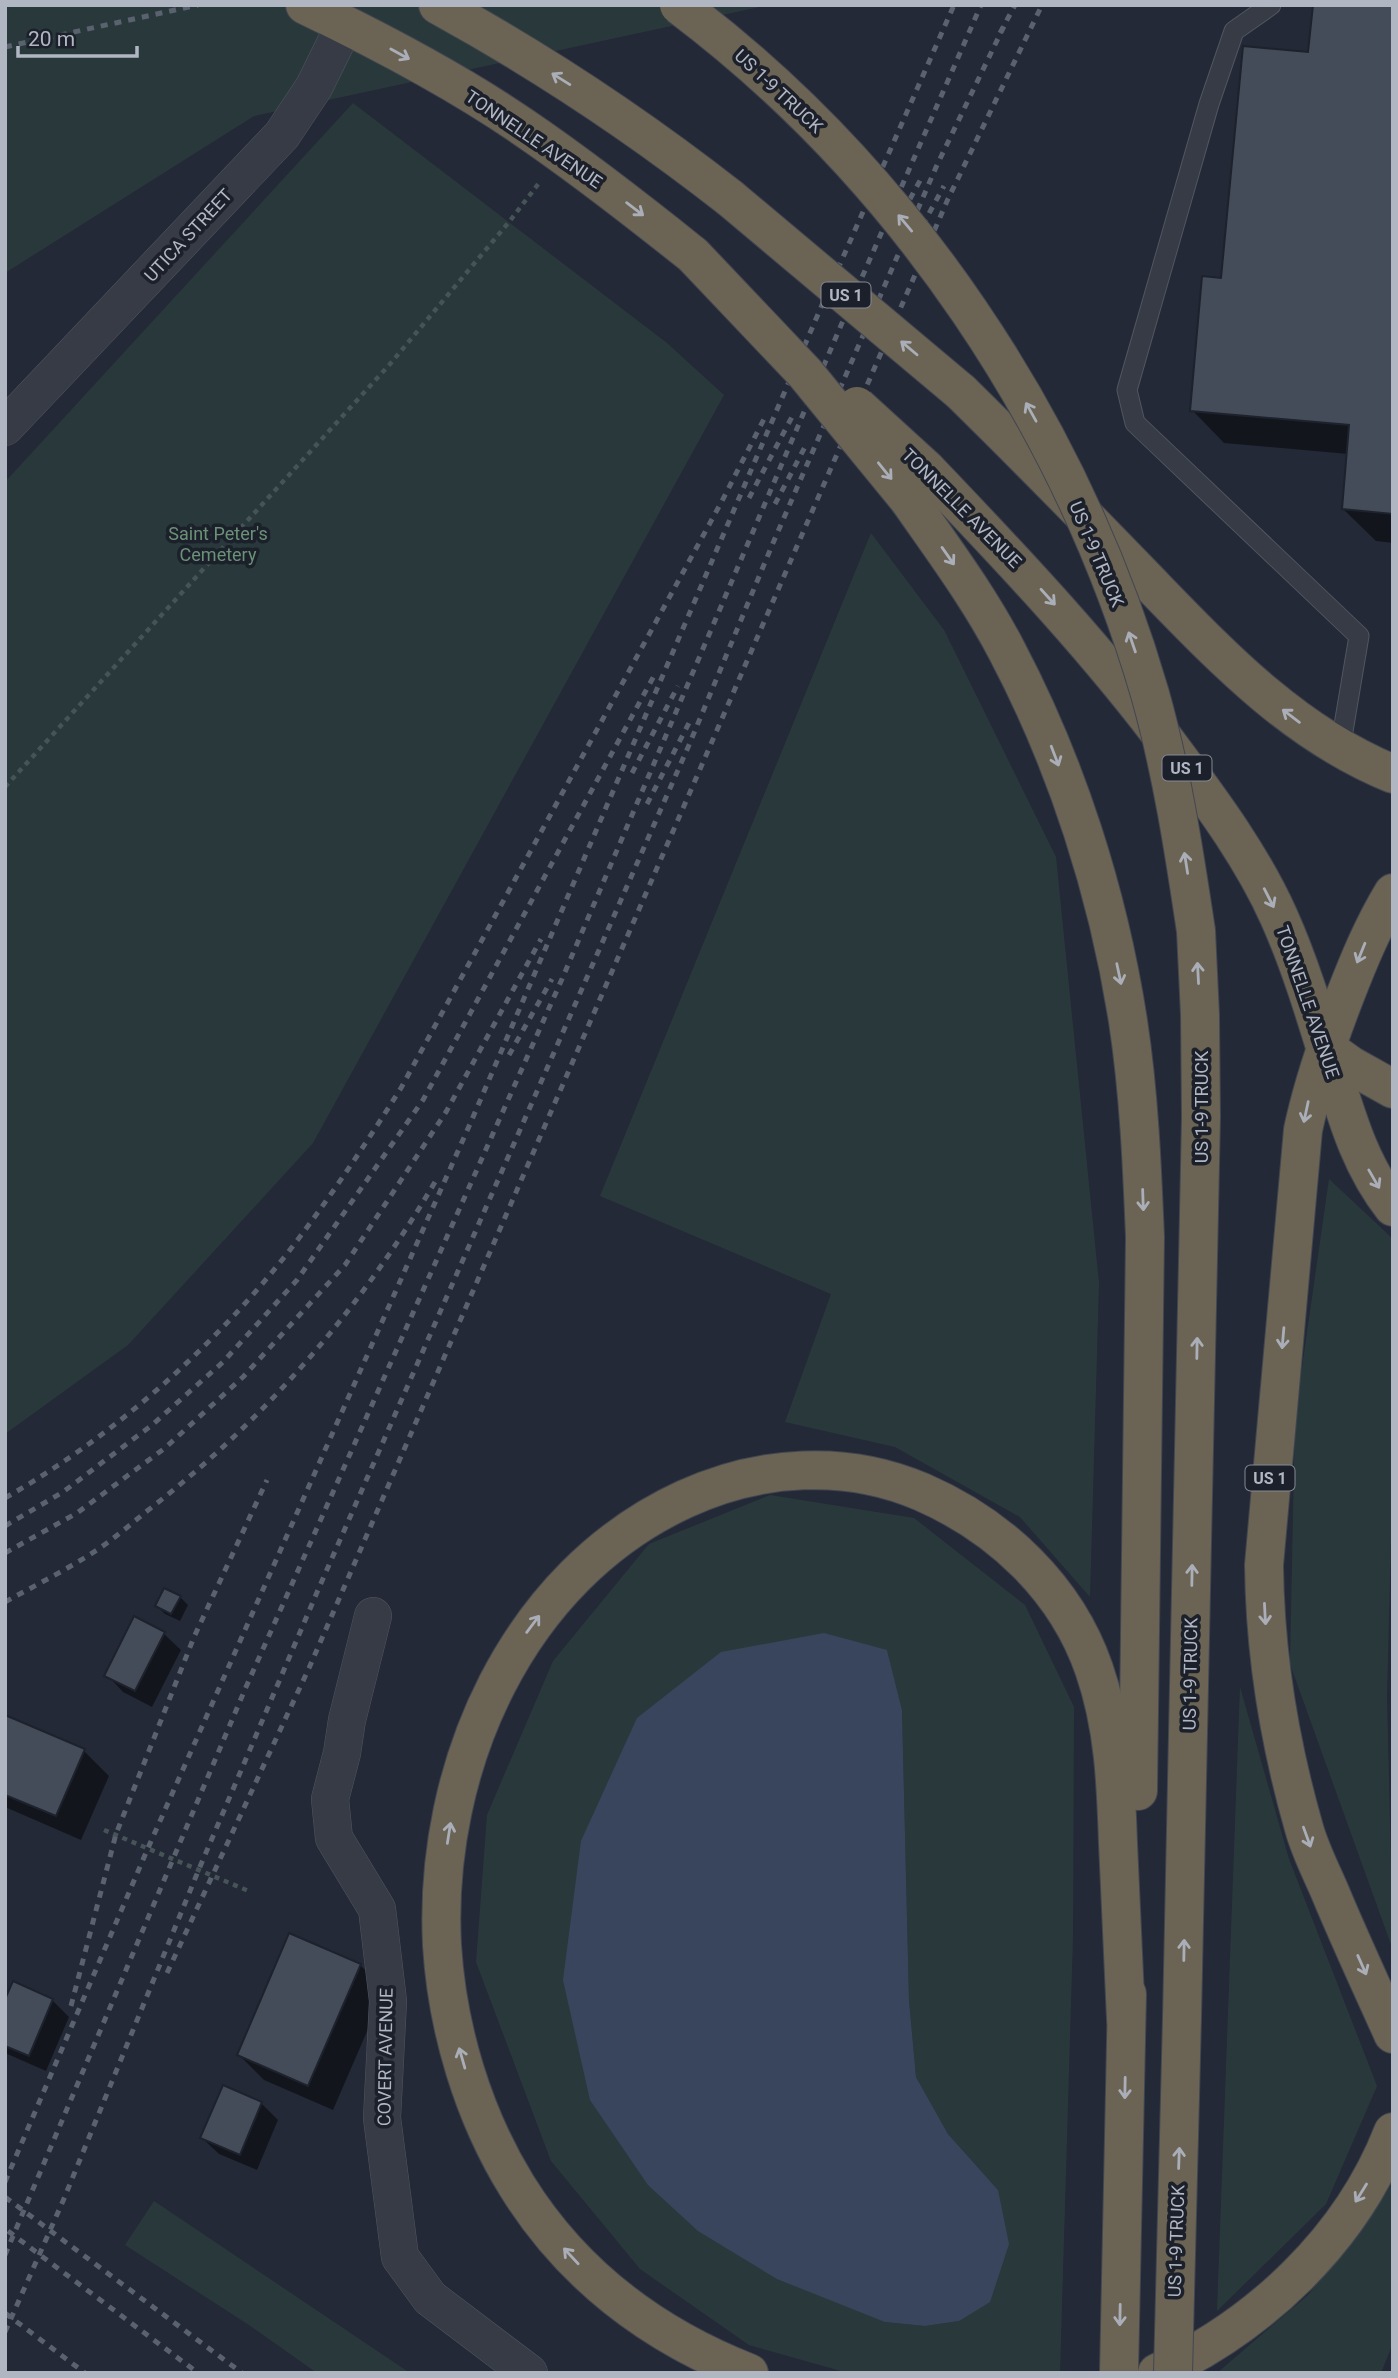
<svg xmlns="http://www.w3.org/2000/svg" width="1398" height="2378" font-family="Roboto,sans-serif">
  <rect width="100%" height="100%" fill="#232936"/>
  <!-- green -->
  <g fill="#29393b" fill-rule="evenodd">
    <polygon points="5,5 769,5 254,116 5,273"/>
    <polygon points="353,103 667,343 724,395 313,1143 128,1345 5,1434 5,482"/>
    <polygon points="871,533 944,630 1056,857 1099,1283 1090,1597 1020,1517 895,1447 785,1422 831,1294 600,1196"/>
    <polygon points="1329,1179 1393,1239 1393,1461 1387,1696 1393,1950 1290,1664 1295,1416"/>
    <path d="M770 1495 914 1518 1025 1605 1074 1707 1073 1936 1060 2373H848L749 2345 640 2269 551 2161 476 1962 487 1815 553 1661 649 1544ZM887 1650 902 1710 909 2000 916 2077 948 2134 998 2190 959 2321 925 2326 885 2322Z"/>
    <polygon points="1240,1687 1289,1859 1377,2086 1326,2204 1217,2311"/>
    <polygon points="1393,2183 1393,2343 1381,2373 1217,2373 1308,2295"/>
    <polygon points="154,2201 410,2373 317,2373 249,2325 125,2245"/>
  </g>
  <!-- water -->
  <polygon fill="#39455d" points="824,1633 887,1650 902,1710 909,2000 916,2077 948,2134 998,2190 1009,2244 990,2302 959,2321 925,2326 885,2322 777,2279 698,2231 648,2185 590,2100 563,1980 581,1841 637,1718 721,1652"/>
  <!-- shadow -->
  <g fill="#0007">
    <polygon points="1393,5 1393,543 1376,541 1343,509 1348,454 1224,443 1192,410 1223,280 1310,54"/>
    <polygon points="180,1597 188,1605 180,1621 165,1614 157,1606"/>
    <polygon points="164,1634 181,1650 152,1707 123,1692 107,1675"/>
    <polygon points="5,1717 84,1751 109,1776 81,1840 5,1807"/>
    <polygon points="360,1965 385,1990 333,2110 264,2080 239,2055"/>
    <polygon points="52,2000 69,2017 46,2071 5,2053 5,2003"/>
    <polygon points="261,2103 278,2120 257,2170 219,2154 202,2138"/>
  </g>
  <!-- building -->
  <g fill="#444c5a" stroke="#1d222d" stroke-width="2">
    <polygon points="1313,5 1393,5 1393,514 1342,509 1349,425 1190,411 1202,276 1221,278 1243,46 1308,52"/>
    <polygon points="164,1588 181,1596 171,1614 155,1606"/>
    <polygon points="134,1616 165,1632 135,1691 104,1676"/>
    <polygon points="5,1715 85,1749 56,1816 5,1795"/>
    <polygon points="289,1933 361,1964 308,2086 237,2055"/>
    <polygon points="13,1981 53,1999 29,2056 5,2046 5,1999"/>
    <polygon points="223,2085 262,2102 240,2155 200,2138"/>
  </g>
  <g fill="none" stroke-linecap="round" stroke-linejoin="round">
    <defs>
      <polyline id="lane" points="1271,5 1234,31 1209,104 1127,390 1135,423 1359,636 1340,749"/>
      <g id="street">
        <polyline points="5,427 282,135 314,87 345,24"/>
        <polyline points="373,1616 347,1720 342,1753 330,1799 334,1838 377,1909 388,2001 382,2118 400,2257 430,2298 529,2373"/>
      </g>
      <g id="highway">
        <path d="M305 5C380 41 455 80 523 127 582 167 638 211 693 255"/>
        <path d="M438 5C540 61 638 126 730 198"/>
        <path d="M961 392C1022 452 1082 513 1141 574 1217 652 1290 732 1393 774"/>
        <path d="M926 469C1014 561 1101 653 1177 756 1215 807 1253 859 1279 917 1300 964 1315 1014 1330 1063 1346 1114 1359 1164 1393 1207"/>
        <path d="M909 500C943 549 979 597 1007 651 1067 765 1108 893 1128 1021 1139 1093 1142 1165 1145 1237L1138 1791"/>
        <path d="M1393 893C1373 926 1359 960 1345 996 1328 1040 1313 1083 1303 1130L1264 1565C1265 1655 1279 1741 1304 1828 1310 1850 1321 1871 1330 1892 1350 1940 1372 1987 1393 2034"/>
        <polyline points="1325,1047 1350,1065 1393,1089"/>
        <polyline points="1182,2018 1201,1117 1200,1015 1196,931"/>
        <path d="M749 2373C652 2335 573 2276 517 2186 473 2115 447 2028 442 1945 433 1767 517 1576 685 1499 759 1465 846 1459 922 1492 1000 1526 1066 1588 1094 1669 1114 1726 1116 1784 1118 1843 1121 1902 1123 1961 1126 2019"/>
        <polyline points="1119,2373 1127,1994"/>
        <path d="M1157 2373C1260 2325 1351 2240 1393 2132"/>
      </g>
    </defs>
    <!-- lane casing -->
    <use href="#lane" stroke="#515661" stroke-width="21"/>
    <!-- street casing -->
    <use href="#street" stroke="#515661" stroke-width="38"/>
    <!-- highway casing -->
    <use href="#highway" stroke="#414651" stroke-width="40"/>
    <!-- path -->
    <g stroke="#465458" stroke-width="4.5" stroke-dasharray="5 5" stroke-linecap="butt">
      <polyline points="5,787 390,364 509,222 539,183"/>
      <polyline points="104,1830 251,1892"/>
    </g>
    <!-- lane -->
    <use href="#lane" stroke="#363b46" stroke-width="19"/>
    <!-- street -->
    <use href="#street" stroke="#363b46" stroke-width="37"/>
    <!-- highway -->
    <use href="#highway" stroke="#6b6454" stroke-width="38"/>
    <!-- rail -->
    <g stroke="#5a616f" stroke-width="5" stroke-dasharray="7 7" stroke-linecap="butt">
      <polyline points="1000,33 1015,5"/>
      <polyline points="5,47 198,5"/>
      <polyline points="890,236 923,175"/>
      <polyline points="909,250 944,186"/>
      <polyline points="749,498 793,415"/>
      <polyline points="775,504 806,445"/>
      <polyline points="632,773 678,686"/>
      <polyline points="647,804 689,723"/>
      <polyline points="509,1055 552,979"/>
      <path d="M5 1498C112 1437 209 1352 286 1255 328 1201 365 1145 401 1088L722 501 764 419"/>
      <polyline points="5,1526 63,1492 152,1425 223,1362 297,1280 423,1100 655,674"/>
      <polyline points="5,1553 77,1513 165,1448 243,1377 345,1265 446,1112 541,939"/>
      <path d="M5 1602C36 1585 68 1569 97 1550 115 1538 131 1524 147 1511 266 1419 359 1311 435 1182"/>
      <polyline points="167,1973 309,1668 948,199 1042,5"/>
      <polyline points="71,2006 116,1834 194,1637 267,1480"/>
      <polyline points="5,2182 148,1848 470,1124 822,305 954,5"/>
      <polyline points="5,2197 242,2373"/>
      <polyline points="8,2231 198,2373"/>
      <polyline points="5,2255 246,1687 562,979 842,323 981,5"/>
      <polyline points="5,2313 85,2373"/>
      <polyline points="5,2332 63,2201 199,1869 318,1590 689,745 773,543 937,165 1004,26"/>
    </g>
    <defs>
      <g id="highway-bridge">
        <path d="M679 5C905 175 1071 423 1150 694 1172 772 1184 851 1196 931"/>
        <polyline points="730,198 961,392"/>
        <polyline points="693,255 805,373 909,500"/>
        <polyline points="857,406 926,469"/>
        <polyline points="1173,2373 1182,2018"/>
      </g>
    </defs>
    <!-- highway-bridge casing -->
    <use href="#highway-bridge" stroke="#414651" stroke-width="40" stroke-linecap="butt"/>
    <!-- highway-bridge -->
    <use href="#highway-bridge" stroke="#6b6454" stroke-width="38"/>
  </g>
  <!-- one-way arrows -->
  <defs><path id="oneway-shaft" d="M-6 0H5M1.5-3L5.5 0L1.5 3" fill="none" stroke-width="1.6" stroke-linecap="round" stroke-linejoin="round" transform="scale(1.75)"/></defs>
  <g stroke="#aaaeb8">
    <use href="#oneway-shaft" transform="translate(400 54) rotate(29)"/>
    <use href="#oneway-shaft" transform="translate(561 79) rotate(-148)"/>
    <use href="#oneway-shaft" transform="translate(635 209) rotate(37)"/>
    <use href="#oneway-shaft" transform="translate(905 223) rotate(-130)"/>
    <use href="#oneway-shaft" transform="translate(909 348) rotate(-140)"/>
    <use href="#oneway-shaft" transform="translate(1031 412) rotate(-119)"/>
    <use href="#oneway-shaft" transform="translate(885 471) rotate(51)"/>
    <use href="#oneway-shaft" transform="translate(948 556) rotate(55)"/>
    <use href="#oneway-shaft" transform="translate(1048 597) rotate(48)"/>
    <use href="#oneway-shaft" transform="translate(1132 642) rotate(-109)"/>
    <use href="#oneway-shaft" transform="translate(1291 716) rotate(-143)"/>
    <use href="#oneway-shaft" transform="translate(1055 756) rotate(69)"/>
    <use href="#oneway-shaft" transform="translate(1186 863) rotate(-99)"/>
    <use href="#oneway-shaft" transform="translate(1269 898) rotate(63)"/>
    <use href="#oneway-shaft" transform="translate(1361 953) rotate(112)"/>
    <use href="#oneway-shaft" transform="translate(1198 973) rotate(-93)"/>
    <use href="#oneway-shaft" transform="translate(1119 974) rotate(78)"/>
    <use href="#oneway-shaft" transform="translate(1306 1112) rotate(102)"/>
    <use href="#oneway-shaft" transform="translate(1374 1179) rotate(60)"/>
    <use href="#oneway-shaft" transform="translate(1143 1200) rotate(88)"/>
    <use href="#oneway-shaft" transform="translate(1283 1338) rotate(95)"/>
    <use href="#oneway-shaft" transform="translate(1197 1348) rotate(-89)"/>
    <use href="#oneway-shaft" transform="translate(1192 1575) rotate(-89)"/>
    <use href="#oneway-shaft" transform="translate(1265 1614) rotate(87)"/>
    <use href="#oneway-shaft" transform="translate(533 1624) rotate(-53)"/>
    <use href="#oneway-shaft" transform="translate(449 1833) rotate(-81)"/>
    <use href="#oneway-shaft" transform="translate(1307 1837) rotate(70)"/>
    <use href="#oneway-shaft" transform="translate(1184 1950) rotate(-89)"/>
    <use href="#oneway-shaft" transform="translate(1362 1965) rotate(66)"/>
    <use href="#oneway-shaft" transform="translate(462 2058) rotate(-106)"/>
    <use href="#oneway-shaft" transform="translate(1125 2088) rotate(91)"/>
    <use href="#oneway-shaft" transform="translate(1179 2158) rotate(-88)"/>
    <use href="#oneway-shaft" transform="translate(1361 2193) rotate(122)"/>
    <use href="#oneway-shaft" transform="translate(571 2256) rotate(-133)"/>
    <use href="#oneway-shaft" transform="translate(1120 2315) rotate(91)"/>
  </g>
  <g text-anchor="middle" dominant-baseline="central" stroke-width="7" stroke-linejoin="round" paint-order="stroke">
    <!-- shield labels -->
    <g fill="#1b202b" stroke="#848995" stroke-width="2">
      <rect x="821.5" y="282.5" width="49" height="25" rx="5"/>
      <rect x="1162.5" y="755.5" width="49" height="25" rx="5"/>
      <rect x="1245.5" y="1465.5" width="49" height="25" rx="5"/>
    </g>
    <g font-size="16" font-weight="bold" fill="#b1b6c3">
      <text x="846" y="295">US 1</text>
      <text x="1187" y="768">US 1</text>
      <text x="1270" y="1478">US 1</text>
    </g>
    <!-- street labels -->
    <g font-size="18" fill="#b1b6c3" stroke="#1b202b">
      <text transform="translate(779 91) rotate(43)">US 1-9 TRUCK</text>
      <text transform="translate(534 139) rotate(34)">TONNELLE AVENUE</text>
      <text transform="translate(188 235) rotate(-47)">UTICA STREET</text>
      <text transform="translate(962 508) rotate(45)">TONNELLE AVENUE</text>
      <text transform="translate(1097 554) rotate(67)">US 1-9 TRUCK</text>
      <text transform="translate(1308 1002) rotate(71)">TONNELLE AVENUE</text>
      <text transform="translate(1201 1107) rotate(-90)">US 1-9 TRUCK</text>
      <text transform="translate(1190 1674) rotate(-89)">US 1-9 TRUCK</text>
      <text transform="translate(385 2057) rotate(-89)">COVERT AVENUE</text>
      <text transform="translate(1176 2241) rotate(-88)">US 1-9 TRUCK</text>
    </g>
    <!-- park labels -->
    <g font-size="18" fill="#6b9177" stroke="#1b202b">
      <text x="218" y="533">Saint Peter's<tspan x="218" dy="21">Cemetery</tspan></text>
    </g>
  </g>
  <!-- border -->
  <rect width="1398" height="2378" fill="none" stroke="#b1b6c3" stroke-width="14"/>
  <!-- scale -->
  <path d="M18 46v10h119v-10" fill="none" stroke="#b1b6c3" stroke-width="3.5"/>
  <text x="28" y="46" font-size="21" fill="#b1b6c3" stroke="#1b202b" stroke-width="5" paint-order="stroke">20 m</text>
</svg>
